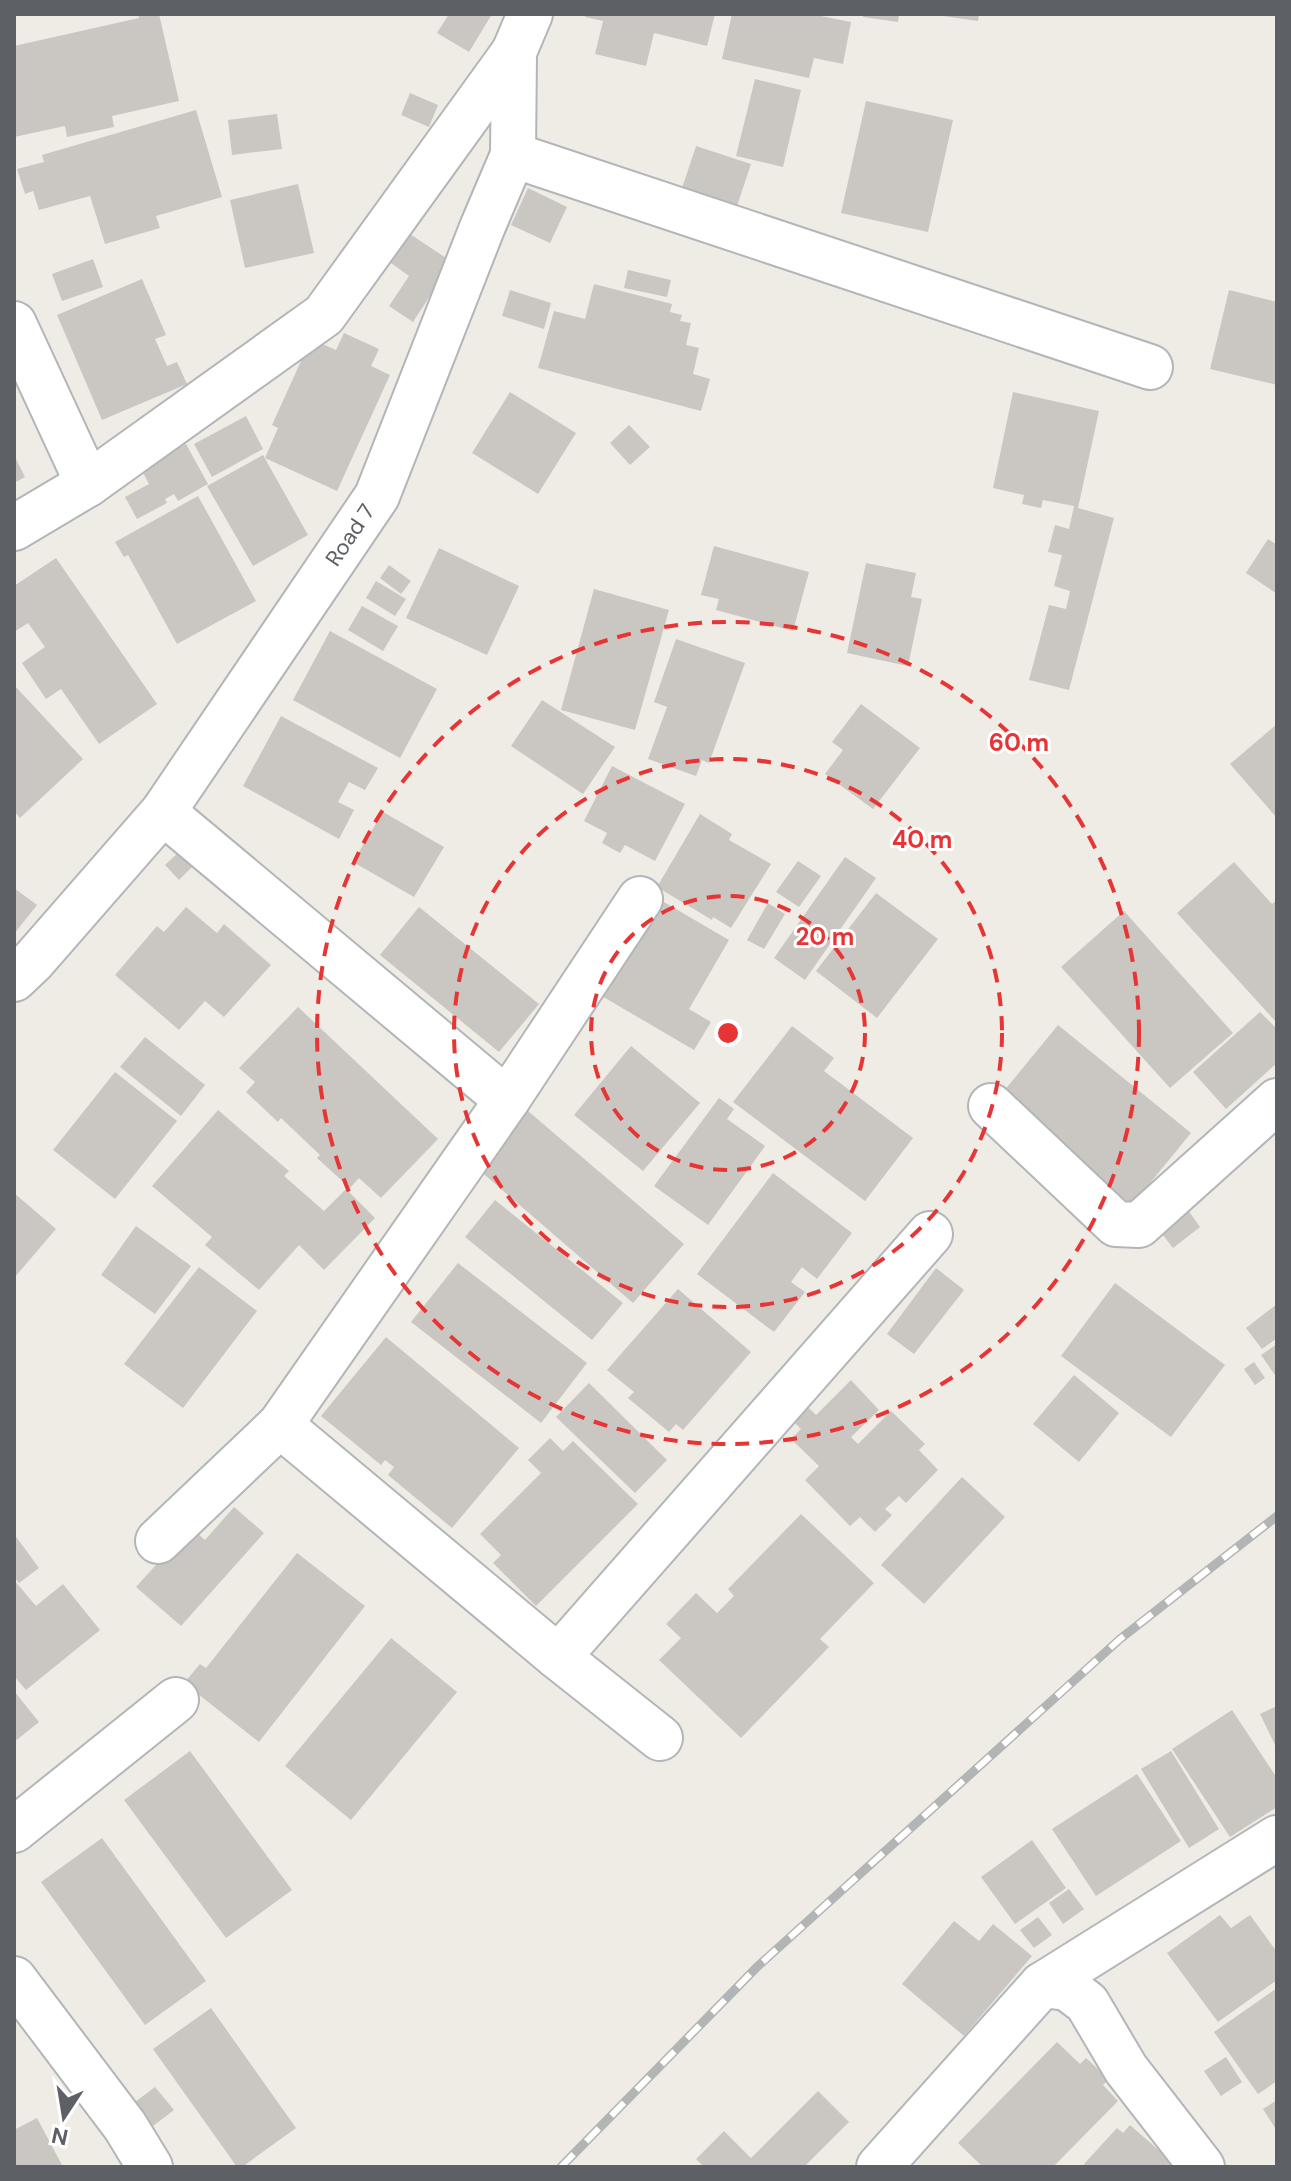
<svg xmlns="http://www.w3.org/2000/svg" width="1291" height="2181" font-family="'DM Sans',sans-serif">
  <rect width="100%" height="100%" fill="#efece5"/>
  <!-- building -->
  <g fill="#cac7c2">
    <polygon points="138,14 159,14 179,101 112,116 114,127 67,137 65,126 14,137 14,46 139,18"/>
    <polygon points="449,14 492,14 469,52 437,33"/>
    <polygon points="585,14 715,14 707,46 654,33 646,66 595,54 603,21 585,17"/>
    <polygon points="732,14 811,14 851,22 843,64 814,58 809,78 722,59"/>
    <polygon points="864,14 899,14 898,22 863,17"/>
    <polygon points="943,14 979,14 978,21 943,16"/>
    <polygon points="755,79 801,90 783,167 736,156"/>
    <polygon points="410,93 438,105 429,127 401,115"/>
    <polygon points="866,101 953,120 928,232 841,213"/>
    <polygon points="196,110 222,197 156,216 160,228 105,244 90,196 39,210 33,191 25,194 17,169 44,162 42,155"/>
    <polygon points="277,114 282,149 232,155 228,120"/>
    <polygon points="696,146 751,164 737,206 682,188"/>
    <polygon points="298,184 314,253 245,268 230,200"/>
    <polygon points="528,188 567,207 550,243 511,225"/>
    <polygon points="410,234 452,262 413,322 389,306 409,276 391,263"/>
    <polygon points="93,259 103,287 62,301 52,274"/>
    <polygon points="628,270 671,280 667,297 624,288"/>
    <polygon points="142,279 166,335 155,339 167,366 177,362 187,384 102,420 57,315"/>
    <polygon points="594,284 672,304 670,312 682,315 680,321 691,323 686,345 699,348 693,374 710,379 701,411 538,368 554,311 585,319"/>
    <polygon points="510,290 551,303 544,329 502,316"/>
    <polygon points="1229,290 1277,302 1277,385 1210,369"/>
    <polygon points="344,333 379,349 371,366 390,375 337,491 265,458 278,428 272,425 311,339 336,350"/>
    <polygon points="510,392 576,433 538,494 472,453"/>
    <polygon points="1013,392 1099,411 1078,508 1114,518 1069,690 1029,680 1049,605 1066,609 1070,591 1054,586 1062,555 1048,552 1055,525 1069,529 1074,506 1043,500 1041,508 1022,504 1024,495 993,488"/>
    <polygon points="246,416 263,449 212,477 194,444"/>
    <polygon points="629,425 650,447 630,465 610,443"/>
    <polygon points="186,444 208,484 178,501 174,494 165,499 167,503 137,519 125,497 149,484 141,469"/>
    <polygon points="14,455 25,477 14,483"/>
    <polygon points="263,455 308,535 253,566 207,486"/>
    <polygon points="198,496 256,601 177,644 128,555 124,557 115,542"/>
    <polygon points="1268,539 1277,545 1277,594 1246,573"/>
    <polygon points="714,546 809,572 793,631 716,610 719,599 701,595"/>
    <polygon points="439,548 519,586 487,655 406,618"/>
    <polygon points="56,558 157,704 99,744 61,689 46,699 22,663 45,647 28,623 14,632 14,586"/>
    <polygon points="866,563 916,573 911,597 922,599 908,666 847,653"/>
    <polygon points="389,565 411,581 401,594 380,578"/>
    <polygon points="376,581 406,599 395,616 366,598"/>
    <polygon points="594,589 669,610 635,730 561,710"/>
    <polygon points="362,606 398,626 383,651 348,630"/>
    <polygon points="330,631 437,689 400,758 293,700"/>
    <polygon points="676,639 745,663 709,763 702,760 696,776 648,759 667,707 654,702"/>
    <polygon points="14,685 83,759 20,818 14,811"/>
    <polygon points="542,700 615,747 583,794 511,746"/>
    <polygon points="861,704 920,748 873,809 825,774 843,750 832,742"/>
    <polygon points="281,716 378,768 365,790 349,782 338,802 354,810 339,839 243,786"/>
    <polygon points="1277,724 1277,818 1230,764"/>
    <polygon points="612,766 685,804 655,861 625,845 620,853 602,843 607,833 584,821"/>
    <polygon points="383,812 444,847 414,897 353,862"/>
    <polygon points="700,814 732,834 729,840 771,864 731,928 713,917 712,920 657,887"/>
    <polygon points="180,851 194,865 179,880 165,865"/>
    <polygon points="845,857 876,878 805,980 774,958"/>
    <polygon points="798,861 821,876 799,907 776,892"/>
    <polygon points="1234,862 1272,904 1277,900 1277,1023 1177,913"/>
    <polygon points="14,888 37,905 14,934"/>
    <polygon points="876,893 938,939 877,1018 816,971"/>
    <polygon points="657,898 729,940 689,1009 711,1022 694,1050 600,995"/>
    <polygon points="768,903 785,914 764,949 747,940"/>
    <polygon points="186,907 217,933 224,924 271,965 224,1017 205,1001 179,1030 115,975 157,926 164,932"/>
    <polygon points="419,907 539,1004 499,1052 380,955"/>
    <polygon points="1124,911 1233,1033 1170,1088 1061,967"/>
    <polygon points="298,1007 438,1139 381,1198 359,1178 350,1188 317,1158 320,1155 281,1118 278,1122 246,1092 255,1082 239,1068"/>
    <polygon points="1260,1012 1277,1029 1277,1063 1226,1109 1193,1072"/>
    <polygon points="1058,1025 1191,1133 1132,1205 999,1097"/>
    <polygon points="792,1026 834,1058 824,1071 913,1138 865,1201 733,1102"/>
    <polygon points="145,1037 205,1085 181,1116 120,1067"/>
    <polygon points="631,1046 700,1103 643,1171 574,1115"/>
    <polygon points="115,1072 177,1121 115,1199 53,1150"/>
    <polygon points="719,1098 734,1109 727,1119 765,1146 708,1225 654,1186"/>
    <polygon points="218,1110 289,1171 284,1176 324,1211 346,1189 375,1218 324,1270 299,1245 259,1290 205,1245 212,1237 152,1186"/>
    <polygon points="528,1111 684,1244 633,1303 478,1169"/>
    <polygon points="773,1173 852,1233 817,1279 802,1267 791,1282 805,1292 774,1332 697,1274"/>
    <polygon points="14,1193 56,1229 14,1278"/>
    <polygon points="495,1200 623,1303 592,1340 465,1237"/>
    <polygon points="1188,1210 1200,1227 1173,1248 1159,1230"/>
    <polygon points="136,1226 191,1266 155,1314 101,1275"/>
    <polygon points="458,1263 587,1363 541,1423 411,1322"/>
    <polygon points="199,1267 257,1311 183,1408 124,1364"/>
    <polygon points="936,1268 964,1290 914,1354 887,1334"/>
    <polygon points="1115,1283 1225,1365 1171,1437 1061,1356"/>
    <polygon points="678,1289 751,1352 683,1430 676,1424 669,1432 628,1398 634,1392 607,1370"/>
    <polygon points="1277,1304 1277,1338 1262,1349 1246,1328"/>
    <polygon points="386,1337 519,1448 452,1528 388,1475 394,1467 385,1460 381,1465 321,1416"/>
    <polygon points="1277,1344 1277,1378 1261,1355"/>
    <polygon points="1254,1362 1265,1378 1255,1385 1244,1369"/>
    <polygon points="1074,1375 1119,1413 1079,1462 1033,1424"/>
    <polygon points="851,1380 879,1410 851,1437 858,1444 891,1411 925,1444 919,1450 938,1470 906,1503 899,1496 885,1509 892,1515 875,1532 860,1517 850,1526 805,1480 819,1466 791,1439 801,1429 794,1422 809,1408 816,1415"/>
    <polygon points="589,1383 667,1460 635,1493 556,1417"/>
    <polygon points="550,1438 563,1451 573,1441 638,1504 536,1606 493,1563 501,1555 480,1534 541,1473 528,1460"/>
    <polygon points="962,1477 1005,1517 924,1604 881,1565"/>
    <polygon points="234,1507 264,1533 181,1626 136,1587 190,1527 205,1540"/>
    <polygon points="801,1514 874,1583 820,1639 829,1647 741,1738 659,1660 681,1638 666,1624 696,1593 717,1613 734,1596 728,1589"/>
    <polygon points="14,1534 39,1568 19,1583 14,1577"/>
    <polygon points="297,1553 365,1606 259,1742 184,1683 200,1664 206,1668"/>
    <polygon points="14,1580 36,1606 63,1584 100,1630 26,1690 14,1676"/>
    <polygon points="391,1638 457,1692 351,1820 285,1766"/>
    <polygon points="14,1691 39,1722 14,1742"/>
    <polygon points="1277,1706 1277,1749 1260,1714"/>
    <polygon points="1232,1710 1277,1778 1277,1807 1230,1837 1172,1749"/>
    <polygon points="190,1751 292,1890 226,1938 124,1800"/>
    <polygon points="1171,1751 1219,1829 1189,1848 1141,1769"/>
    <polygon points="1137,1774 1181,1841 1096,1896 1052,1829"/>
    <polygon points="102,1838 206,1981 145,2025 41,1882"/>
    <polygon points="1032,1840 1066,1888 1015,1924 981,1877"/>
    <polygon points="1069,1889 1084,1909 1063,1924 1049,1903"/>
    <polygon points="1220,1915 1231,1928 1250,1915 1277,1952 1277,1980 1218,2022 1167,1953"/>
    <polygon points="1038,1917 1052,1935 1034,1948 1020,1930"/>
    <polygon points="954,1921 979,1941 993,1924 1032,1956 964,2036 902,1984"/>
    <polygon points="1277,1988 1277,2081 1258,2094 1214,2032"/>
    <polygon points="211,2008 296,2128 242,2167 237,2167 153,2049"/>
    <polygon points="1057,2042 1080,2064 1086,2058 1109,2079 1103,2085 1118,2101 1053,2167 983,2167 958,2143"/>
    <polygon points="1226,2057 1242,2082 1221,2096 1204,2071"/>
    <polygon points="155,2087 174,2110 153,2126 135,2102"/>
    <polygon points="818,2091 849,2122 804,2167 704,2167 696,2159 724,2131 751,2158"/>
    <polygon points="1277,2100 1277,2131 1263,2109"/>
    <polygon points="37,2118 63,2167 14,2167 14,2130"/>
    <polygon points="1130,2125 1178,2167 1087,2167 1084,2164 1117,2128 1123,2133"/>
  </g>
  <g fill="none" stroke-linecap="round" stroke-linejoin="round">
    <defs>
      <g id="minor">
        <polyline points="513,155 1150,367"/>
        <polyline points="14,324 88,484"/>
        <polyline points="14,528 88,484 324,315 514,52"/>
        <polyline points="163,812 507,1100"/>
        <polyline points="14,979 33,961 163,812 377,496 482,228 513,155 514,52 530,14"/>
        <polyline points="991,1106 1116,1224 1139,1225 1277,1101"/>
        <polyline points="280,1425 558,1657 660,1738"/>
        <polyline points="158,1541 280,1425 507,1100 640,899"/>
        <polyline points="558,1657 930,1234"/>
        <polyline points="14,1830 176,1700"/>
        <polyline points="14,1979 125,2126 150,2167"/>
        <polyline points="1042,1985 1277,1838"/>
        <polyline points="879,2167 1042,1985 1067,1988 1087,2003 1126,2069 1202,2167"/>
      </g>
    </defs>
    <!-- minor casing -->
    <use href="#minor" stroke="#b2b6b9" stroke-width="48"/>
    <!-- minor -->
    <use href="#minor" stroke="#fff" stroke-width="44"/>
    <defs>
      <polyline id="rail" points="561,2167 757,1967 1120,1639 1277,1516"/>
    </defs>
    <!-- rail casing -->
    <use href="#rail" stroke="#b3b4b5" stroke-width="9"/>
    <!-- rail -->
    <use href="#rail" stroke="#fff" stroke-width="6" stroke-dasharray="18" stroke-linecap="butt"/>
  </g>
  <!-- distance rings -->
  <g fill="none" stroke="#e63534" stroke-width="4" stroke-dasharray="14 10">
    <circle cx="728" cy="1033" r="137"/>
    <circle cx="728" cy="1033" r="274"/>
    <circle cx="728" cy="1033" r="411"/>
  </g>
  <g text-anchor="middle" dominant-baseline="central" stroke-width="6" stroke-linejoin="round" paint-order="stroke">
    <!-- street labels -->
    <g font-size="22" fill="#5d6165" stroke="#fff">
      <text transform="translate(350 535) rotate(-56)">Road 7</text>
    </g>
  </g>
  <circle cx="728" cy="1033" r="12" fill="#e63534" stroke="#fff" stroke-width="4"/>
  <g font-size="24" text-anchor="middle" font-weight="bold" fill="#e63534" stroke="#fff" stroke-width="6" stroke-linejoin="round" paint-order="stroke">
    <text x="1019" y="751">60 m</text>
    <text x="922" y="848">40 m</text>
    <text x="825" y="945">20 m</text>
  </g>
  <!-- border -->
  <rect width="1291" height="2181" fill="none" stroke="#5d6165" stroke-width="32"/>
  <!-- north arrow -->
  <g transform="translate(64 2117) rotate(192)" stroke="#ffffff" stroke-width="6" paint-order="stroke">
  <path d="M0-6L14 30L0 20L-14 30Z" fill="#5d6165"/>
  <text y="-12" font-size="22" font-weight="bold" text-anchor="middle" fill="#5d6165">N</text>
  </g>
</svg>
